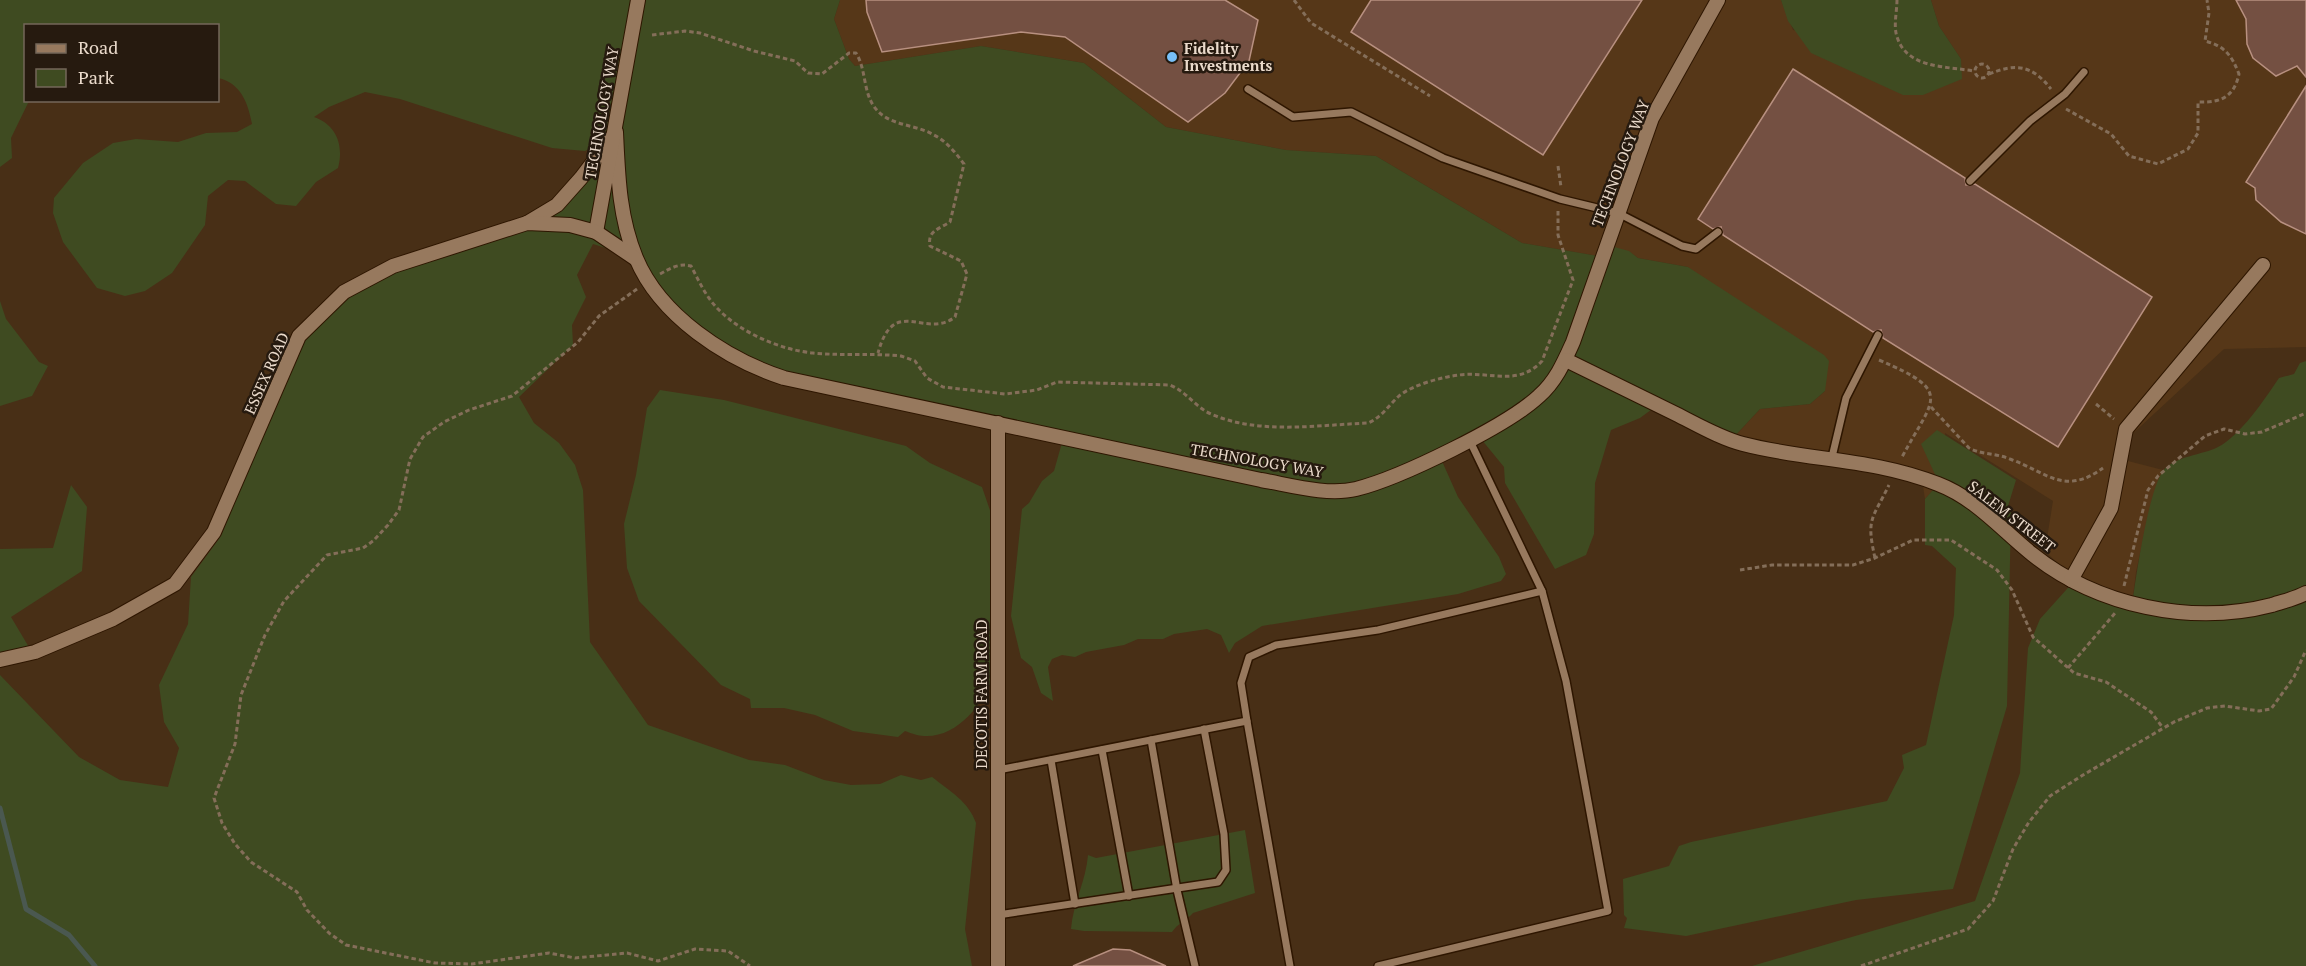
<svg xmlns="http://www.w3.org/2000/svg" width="2306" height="966" font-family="'PT Serif',serif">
  <rect width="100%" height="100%" fill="#482f16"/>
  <!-- built -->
  <polygon fill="#563718" points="840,0 1781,0 1793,30 1961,59 1939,26 1931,0 2306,0 2306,347 2224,349 2128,438 2128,461 2163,470 2152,500 2136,572 2132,605 2075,580 2045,551 2053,501 1945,433 1939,484 1925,499 1922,479 1733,438 1760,409 1810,404 1825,391 1688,267 1638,258 1628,251 1598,256 1522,243 1376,156 1286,150 1166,127 1084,63 981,46 855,66 849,59 834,19"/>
  <!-- green -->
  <g fill="#3f4b21">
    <path d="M0 0H840L834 19 849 59 855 66 981 46 1084 63 1166 127 1286 150 1376 156 1522 243 1598 256 1607 245 1629 251 1638 258 1688 267 1824 355 1829 361 1825 391 1810 404 1760 409 1733 438 1659 404 1640 418 1611 430 1595 483 1594 534 1586 555 1555 569 1505 483 1504 467 1477 434 1441 459 1458 497 1499 557 1506 574 1501 581 1458 594 1262 626 1235 643 1229 653 1221 635 1207 629 1174 634 1163 639H1138L1124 645 1086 652 1075 657 1062 655 1052 659 1048 667 1053 701 1041 693 1032 667 1021 658 1011 616 1022 509 1029 503 1042 481 1054 471 1063 439 773 373 714 343 625 254 593 244 577 275 586 297 572 325 573 345 519 397 534 423 559 443 575 465 583 490 590 642 648 725 749 760 785 765 824 780 851 785 880 784 901 775 921 780 932 777C950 791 969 802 976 823L965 929 972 966H0V675L79 757 120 780 168 787 179 748 164 722 159 685 188 624 191 577 221 536 275 397 318 313 401 269 543 226 612 149 617 134 585 151 552 148 400 99 365 92 329 107 314 117C337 125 344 146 338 168L316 182 296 206 276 204 245 181 228 180 208 196 205 225 172 273 145 291 125 296 97 288 63 242 53 213 54 198 83 163 113 143 136 139 178 142 206 133 237 132 252 124C248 103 241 83 218 78V26H26V100L29 101 11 138 12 158 0 167Z"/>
    <polygon points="1781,0 1931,0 1939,26 1961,59 1962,79 1923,95 1903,95 1811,53 1788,21"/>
    <polygon points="0,301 6,319 39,362 48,366 32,396 0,406"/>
    <path d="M2306 361V966H1752L1975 901 2020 773 2028 648 2040 619 2075 580 2132 605C2136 577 2148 492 2163 471 2174 456 2203 455 2218 447 2240 436 2265 399 2279 378L2294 374 2300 363Z"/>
    <path d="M660 390 724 400 906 446 930 463 982 487 994 522 993 677C983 704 957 738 924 736 918 736 911 733 905 731L898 737 853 731 815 715 784 708H751L750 699 721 685 639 601 627 568 624 524 636 475 647 408Z"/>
    <polygon points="1937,430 2016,480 2008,506 2011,512 2007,706 1953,889 1856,900 1686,936 1624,928 1627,918 1624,915 1623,879 1669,866 1679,846 1691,842 1887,801 1904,768 1902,755 1926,745 1954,615 1956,568 1932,546 1925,545 1925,499 1939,483 1921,444"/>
    <polygon points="71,485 87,507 82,571 11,617 33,654 0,666 0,549 53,548"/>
    <path d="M1245 830 1255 893 1193 913C1186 921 1178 923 1172 932L1084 931 1071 929C1073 903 1086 881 1088 855L1096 858Z"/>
  </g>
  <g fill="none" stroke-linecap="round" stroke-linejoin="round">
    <!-- stream -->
    <polyline stroke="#4a5850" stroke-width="5" points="0,808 26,909 69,935 95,966"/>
  </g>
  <!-- building -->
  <g fill="#745042" stroke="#b89080" stroke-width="1.5">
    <polygon points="866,0 1225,0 1258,20 1249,61 1225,93 1188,122 1065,37 1021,32 882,52 867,12"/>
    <polygon points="1371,0 1642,0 1543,155 1351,32"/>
    <polygon points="2236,0 2306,0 2306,77 2297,66 2276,76 2253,58 2247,44 2246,19"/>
    <polygon points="1793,69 1965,178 1966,185 1975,184 2152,297 2058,447 1883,338 1881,330 1873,332 1723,235 1721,227 1713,229 1698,219"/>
    <polygon points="2306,86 2306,234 2281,222 2256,200 2255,188 2246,182"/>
    <polygon points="1113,949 1130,950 1166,966 1073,966"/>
  </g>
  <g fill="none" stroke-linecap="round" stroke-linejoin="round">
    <defs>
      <g id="service">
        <polyline points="1248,89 1293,117 1351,112 1443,158 1560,199 1618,213 1682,246 1696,249 1718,232"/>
        <polyline points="1970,181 2030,121 2065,94 2084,72"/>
        <polyline points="1832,457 1846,398 1878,335"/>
        <polyline points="1247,721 1290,966"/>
        <polyline points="1151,740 1177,890 1195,966"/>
        <polyline points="1102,750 1129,896"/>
        <polyline points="1051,760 1075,904"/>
        <polyline points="998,770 1247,721 1241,683 1249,657 1276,645 1378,630 1542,591"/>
        <polyline points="998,915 1218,882 1226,870 1224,834 1204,729"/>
        <polyline points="1378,966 1608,911 1566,681 1542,591 1469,439"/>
      </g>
      <g id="minor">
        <path d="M616 132C618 175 619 217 636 258 660 316 726 359 784 378L1261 480C1290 485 1327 496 1356 489 1400 478 1507 426 1539 396 1556 381 1564 362 1573 342L1652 118 1718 0"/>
        <polyline points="527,223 557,205 581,178 613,136"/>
        <polyline points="596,232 638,0"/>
        <path d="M1566 360C1603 378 1640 396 1676 414 1698 425 1720 438 1743 444 1809 461 1872 458 1938 484 1975 498 2001 529 2032 554 2097 606 2191 626 2272 605 2284 601 2295 599 2306 593"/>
        <polyline points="2071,580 2111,508 2126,429 2263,265"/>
        <polyline points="0,660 35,652 113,619 175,584 214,532 299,336 344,292 393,266 527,223 570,225 596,232 636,259"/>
        <polyline points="998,966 998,423"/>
      </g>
    </defs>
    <!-- service casing -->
    <use href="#service" stroke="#2e1600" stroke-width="10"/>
    <!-- minor casing -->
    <use href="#minor" stroke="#2e1600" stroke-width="16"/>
    <!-- path -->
    <g stroke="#846e59" stroke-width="3" stroke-dasharray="4.5 3" stroke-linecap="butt">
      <polyline points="1294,0 1311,23 1430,96"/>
      <path d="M1897 0C1897 10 1894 23 1896 33 1904 69 1945 66 1974 71"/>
      <path d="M652 35 685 31 700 33 754 51 795 61 808 73 822 74 849 53H856C866 69 863 89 873 105 887 127 914 123 934 135 946 141 956 153 964 164L950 222C939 229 927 231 930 246L961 261 967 274 955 317C925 340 894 294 878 353"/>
      <circle cx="1982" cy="71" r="7"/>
      <path d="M1989 74C2016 63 2032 65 2051 89"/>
      <path d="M2066 109 2111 134 2129 156 2158 164 2188 149 2198 133V102C2221 103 2234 97 2239 74 2232 56 2225 46 2205 41L2209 13 2207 0"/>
      <polyline points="1558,166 1561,187"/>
      <path d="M660 274C671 268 679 263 691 266 699 281 706 297 718 309 741 333 781 350 813 353 843 356 872 353 901 356L915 361 927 378 943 387 1005 394 1037 390 1057 382 1170 385C1187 392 1195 407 1211 414 1259 435 1317 425 1368 423 1382 417 1388 406 1399 396 1412 385 1442 377 1459 375 1490 371 1518 387 1542 361L1573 280 1558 235V208"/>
      <polyline points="637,289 599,316 578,342 512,396 469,410 444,422 423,437 410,459 399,510 388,525 373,541 363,548 327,555 284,601 265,635 241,695 235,744 214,798 222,823 235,844 251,862 297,892 307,910 329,933 346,945 435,963 472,964 549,953 575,958 627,953 658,961 695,949 728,951 750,966"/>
      <path d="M1879 360C1954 392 1934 397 1902 457"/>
      <polyline points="2096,404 2114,419"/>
      <path d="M1931 407 1969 448C1982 455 1996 453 2010 459 2048 473 2064 496 2103 468"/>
      <path d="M1875 558C1866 518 1872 520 1889 485"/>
      <polyline points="1740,570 1772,565 1853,565 1875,558 1913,540 1951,540 1997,570 2012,590 2033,637 2074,673 2106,682 2151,712 2163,728"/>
      <polyline points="2124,586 2148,490 2158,476 2205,436 2224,429 2245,434 2262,432 2306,413"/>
      <polyline points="2068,668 2116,612"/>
      <polyline points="1861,966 1968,929 1993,901 2013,849 2029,822 2050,796 2083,775 2174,722 2207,708 2225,706 2259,711 2271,709 2294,677 2306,650"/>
    </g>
    <!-- service -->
    <use href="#service" stroke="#97795e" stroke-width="7"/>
    <!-- minor -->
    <use href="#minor" stroke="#97795e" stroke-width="14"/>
  </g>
  <!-- markers -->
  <circle fill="#77bff7" stroke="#261a0f" stroke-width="2" cx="1172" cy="57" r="6"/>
  <g text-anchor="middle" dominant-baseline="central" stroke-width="5" stroke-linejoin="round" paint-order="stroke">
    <!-- poi labels -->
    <g font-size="15" font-weight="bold" fill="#eadacb" stroke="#261a0f" text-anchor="start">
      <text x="1184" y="48">Fidelity<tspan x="1184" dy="17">Investments</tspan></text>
    </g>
    <!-- street labels -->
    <g font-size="15" fill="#eadacb" stroke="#261a0f">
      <text transform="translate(601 113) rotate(-80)">TECHNOLOGY WAY</text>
      <text transform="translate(1620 163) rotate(-69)">TECHNOLOGY WAY</text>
      <text transform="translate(266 373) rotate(-66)">ESSEX ROAD</text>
      <text transform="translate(1257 460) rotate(10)">TECHNOLOGY WAY</text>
      <text transform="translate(2012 516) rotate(38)">SALEM STREET</text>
      <text transform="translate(981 694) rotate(-90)">DECOTIS FARM ROAD</text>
    </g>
  </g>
  <!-- legend -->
  <rect x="24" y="24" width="195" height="78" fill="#261a0f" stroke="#74675a" stroke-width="1.5"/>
  <rect x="36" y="44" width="30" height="9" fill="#97795e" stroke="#74675a" stroke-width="1.5"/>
  <text x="78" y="54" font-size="18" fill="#eadacb">Road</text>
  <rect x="36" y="69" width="30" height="18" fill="#3f4b21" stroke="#74675a" stroke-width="1.5"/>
  <text x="78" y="84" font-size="18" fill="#eadacb">Park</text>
</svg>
